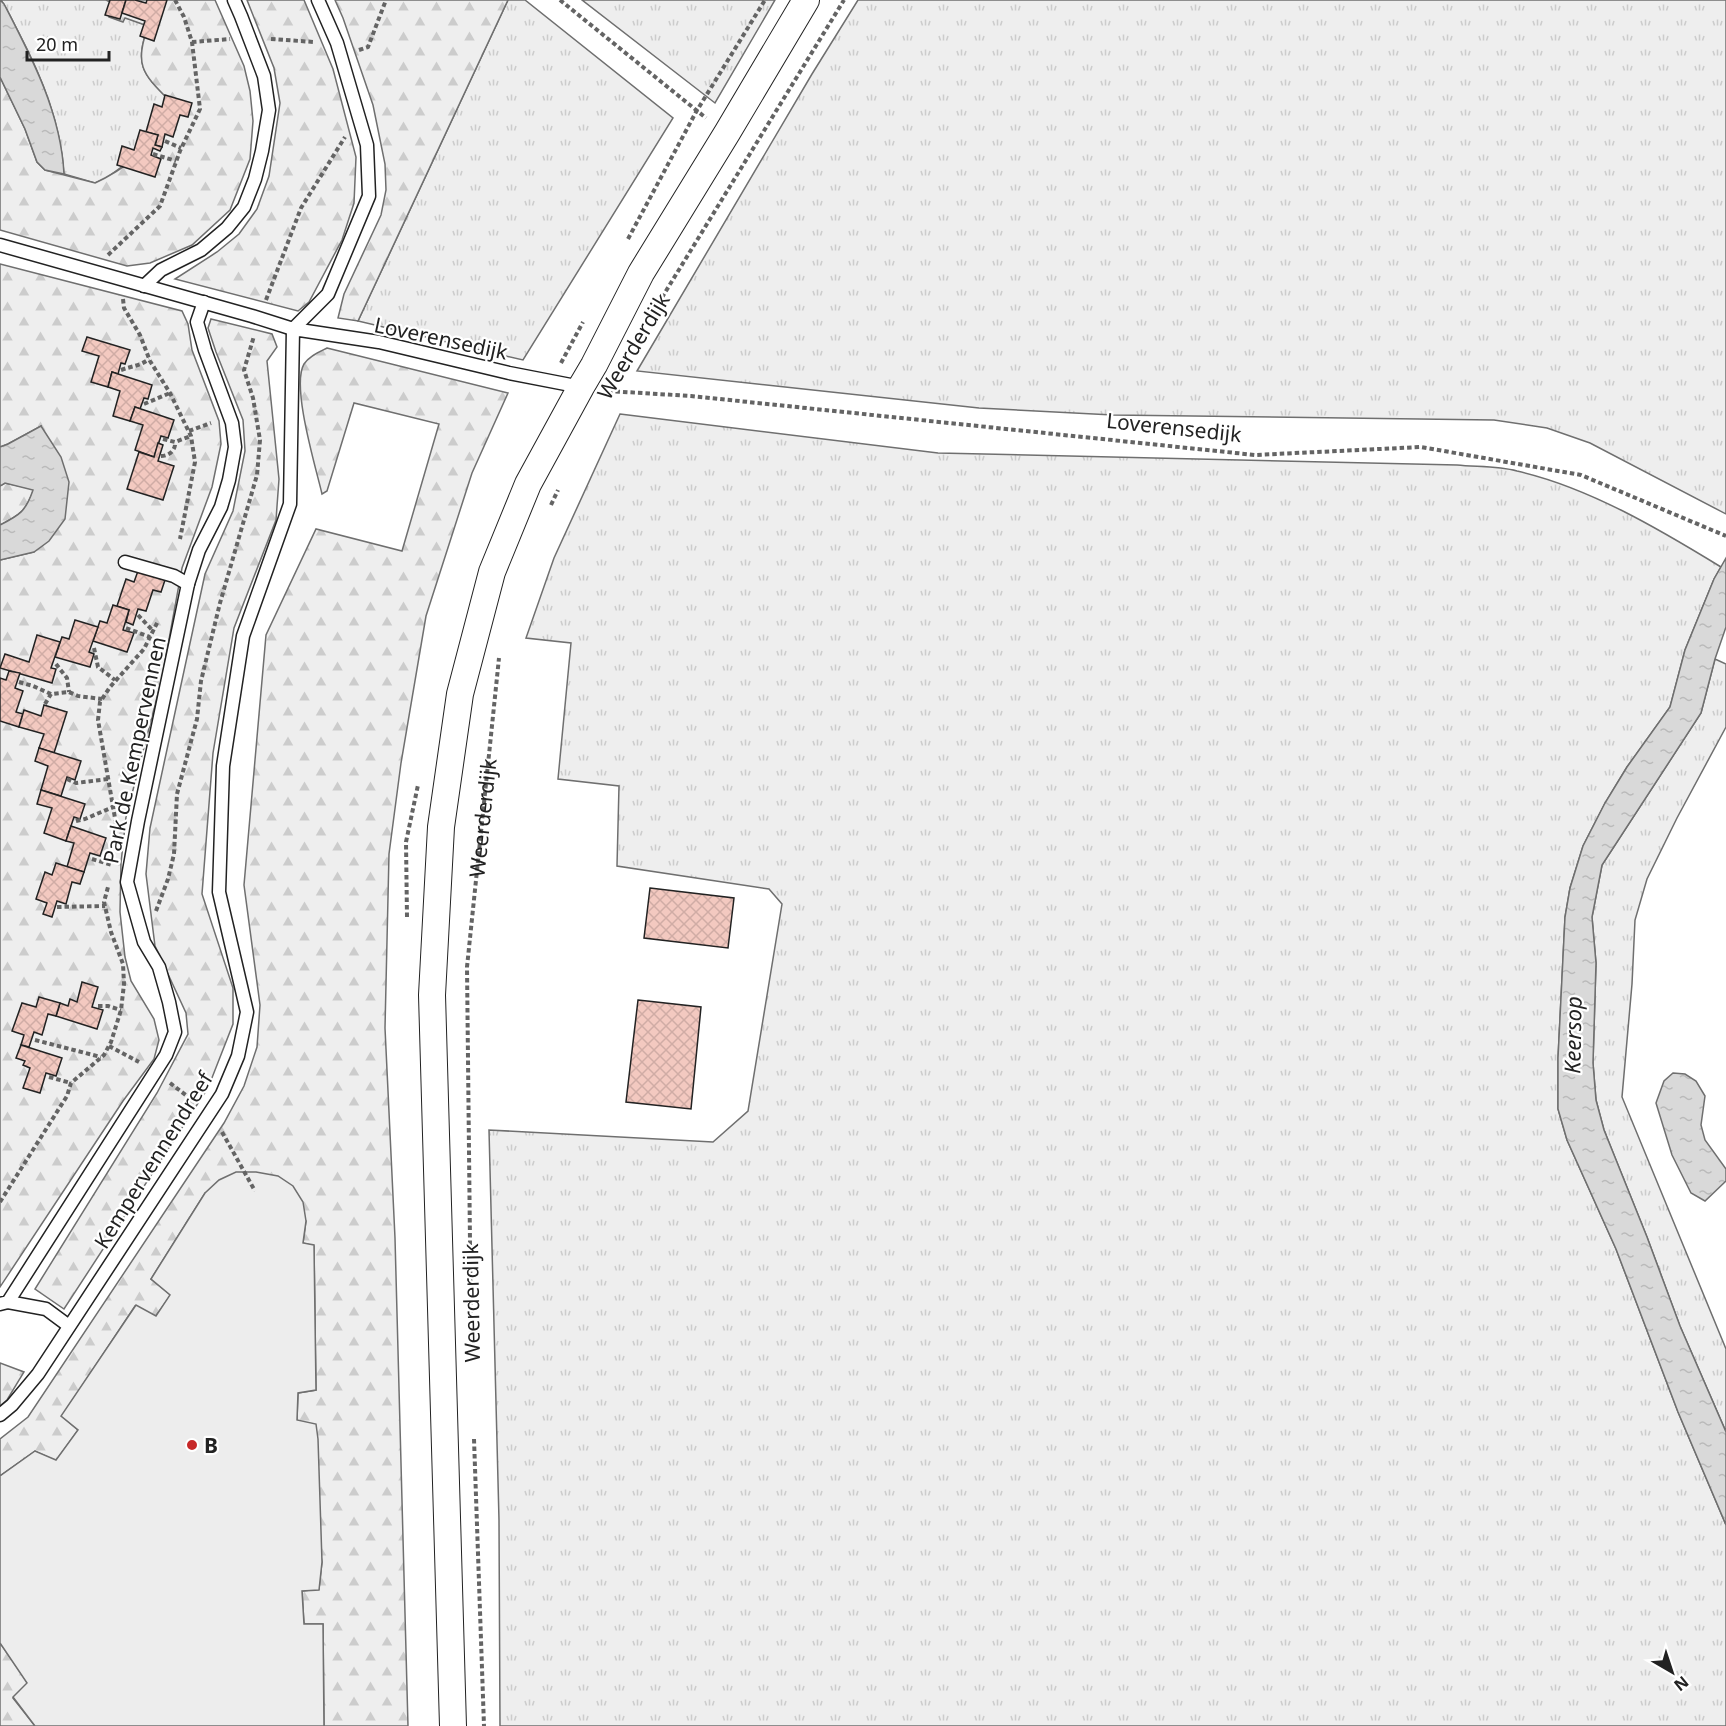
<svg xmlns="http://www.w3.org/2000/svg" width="1726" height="1726" font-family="'Noto Sans',sans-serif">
  <defs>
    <pattern id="grass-tufts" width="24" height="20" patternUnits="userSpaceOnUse" patternTransform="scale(1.5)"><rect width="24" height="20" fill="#eee"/><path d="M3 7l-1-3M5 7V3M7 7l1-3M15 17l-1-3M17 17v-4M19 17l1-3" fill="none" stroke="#ccc"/></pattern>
    <pattern id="forest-firs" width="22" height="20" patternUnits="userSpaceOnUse" patternTransform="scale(1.5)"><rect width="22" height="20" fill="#eee"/><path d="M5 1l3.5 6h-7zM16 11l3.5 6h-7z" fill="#ccc"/></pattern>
    <pattern id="water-ripples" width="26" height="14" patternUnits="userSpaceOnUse" patternTransform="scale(1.5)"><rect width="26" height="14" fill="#d9d9d9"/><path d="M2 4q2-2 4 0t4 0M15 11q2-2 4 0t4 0" fill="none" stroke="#bababa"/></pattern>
    <pattern id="building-cross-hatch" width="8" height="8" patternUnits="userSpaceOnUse" patternTransform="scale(1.5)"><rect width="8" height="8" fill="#f3c9c0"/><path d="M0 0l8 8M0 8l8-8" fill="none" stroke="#d0aca5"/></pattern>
  </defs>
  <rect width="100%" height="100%" fill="#fff"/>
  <!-- grass -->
  <g fill="url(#grass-tufts)" stroke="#6f6f6f" stroke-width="1.5">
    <path d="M1 0H106L114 3 110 17H125L148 26C135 64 141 73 169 100L135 157 105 179 95 183 64 174C61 124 42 77 19 33 13 22 8 10 1 0Z"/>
    <polygon points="508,0 525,0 673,118 523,360 358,321"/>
    <polygon points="582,0 775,0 715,103"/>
    <polygon points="858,0 1726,0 1726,514 1590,443 1547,428 1494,420 1113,415 979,408 637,371 812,74"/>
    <path d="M620 414 938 453 1457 465C1476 467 1498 466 1517 471 1588 487 1659 529 1721 567L1714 579 1685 650 1670 707 1627 767 1605 803 1583 846 1570 888 1565 917 1558 1058V1109L1567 1140 1616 1249 1678 1412 1726 1525V1726H500L499 1520 489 1130 713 1142 748 1111 782 904 769 889 617 866 619 786 558 779 571 643 526 638 554 558Z"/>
    <polygon points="1715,659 1726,664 1726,727 1677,818 1647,879 1635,920 1632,984 1622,1097 1726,1349 1726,1432 1680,1326 1647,1237 1604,1130 1596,1100 1593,1063 1596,963 1592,917 1602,865 1701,713"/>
  </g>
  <!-- forest -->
  <g fill="url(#forest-firs)" stroke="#6f6f6f" stroke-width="1.5">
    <path d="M106 0H215L244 66 250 91 253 121 250 159 230 210 192 245 150 263 127 266 0 230V77L25 129 37 162 45 170 95 183C106 178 127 166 135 157 145 148 164 113 169 100 141 72 135 65 148 26L125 18 123 22 109 17 114 3Z"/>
    <polygon points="247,0 304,0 333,69 356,157 354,203 342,240 309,302 298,311 175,279 217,252 239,234 257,209 269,176 280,103 274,68"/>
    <polygon points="335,0 508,0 358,321 338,318 344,294 381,215 386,190 385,164 373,105 343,18"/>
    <polygon points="0,264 182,311 188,324 192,350 219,421 221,444 212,487 182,568 162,678 126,817 121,863 120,912 125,957 131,981 154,1019 159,1040 154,1059 123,1101 0,1287 0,560 34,552 41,426 8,444 0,447"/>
    <polygon points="211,319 272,334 277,347 267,361 279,479 276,520 234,628 213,753 202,894 233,988 233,1024 208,1088 64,1309 35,1289 157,1093 188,1034 186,1013 155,946 146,874 150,828 205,574 233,511 245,451 243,420 216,352 208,328"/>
    <path d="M327 348 508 393 472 473 426 616 401 763 389 854 385 1028 395 1238 408 1726H324L323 1624H304L302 1591 319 1589 322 1562 297 1420 298 1393 316 1390 314 1246 303 1243 306 1221 205 1193 151 1279 171 1295 155 1317 135 1306 62 1416 78 1430 56 1461 35 1451 0 1476V1439L28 1417 224 1123 244 1086 257 1047 260 1005 244 885 266 635 316 529 402 551 439 424 354 403 327 491 322 494C316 468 291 386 304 364 309 356 319 352 327 348Z"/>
    <path d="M5 483 34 489C26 511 20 515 0 525V486Z"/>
    <polygon points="0,1363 24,1372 7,1400 0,1406"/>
    <polygon points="0,1643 28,1683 13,1698 35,1726 0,1726"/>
  </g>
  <!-- parking -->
  <polygon fill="#ededed" stroke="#6f6f6f" stroke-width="1.5" points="236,1172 256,1172 278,1176 293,1186 303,1202 306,1221 303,1243 314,1245 316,1390 298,1393 297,1420 316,1424 318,1439 322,1562 319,1590 302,1591 304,1624 323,1624 324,1726 35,1726 13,1697 27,1683 0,1643 0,1476 35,1451 56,1460 78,1430 61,1416 136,1305 156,1316 170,1295 151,1279 205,1193 219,1180"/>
  <!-- water -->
  <g fill="url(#water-ripples)" stroke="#6f6f6f" stroke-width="1.5">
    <path d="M0 0 4 4C32 58 61 113 64 174L45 170 37 162 25 129 0 77Z"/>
    <path d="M41 426 61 457 69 482 65 519 49 541 34 552 0 560V525C20 515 26 511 33 490L5 483 0 486V447L8 444Z"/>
    <polygon points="1726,558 1726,627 1715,659 1701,713 1602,865 1592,917 1596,963 1593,1063 1596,1100 1604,1130 1647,1237 1680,1326 1726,1432 1726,1525 1678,1412 1616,1249 1567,1140 1558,1109 1558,1058 1565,917 1570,888 1583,846 1605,803 1627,767 1670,707 1685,650 1714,579"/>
    <polygon points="1673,1073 1685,1074 1696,1081 1705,1096 1701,1125 1705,1140 1726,1169 1726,1181 1705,1201 1691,1193 1672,1155 1656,1103 1664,1081"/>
  </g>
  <!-- building -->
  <g fill="url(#building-cross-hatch)" stroke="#222" stroke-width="1.5">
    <polygon points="110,0 126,0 120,19 105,15"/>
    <polygon points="126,0 135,0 146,3 147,0 167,0 154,41 140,36 145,21 122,13"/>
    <polygon points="165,95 192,103 188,117 180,115 173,137 165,134 162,147 155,145 158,135 146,132 154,104 162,107"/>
    <polygon points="140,130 158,135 155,145 162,147 160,151 153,148 151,155 161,159 155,177 117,165 122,146 134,150"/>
    <polygon points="87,337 130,350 125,364 121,363 118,374 112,372 108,387 91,382 99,356 82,351"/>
    <polygon points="112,372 152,385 148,399 144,398 140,409 135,407 130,421 113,416 120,391 108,387"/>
    <polygon points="135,407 174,420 168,438 161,436 154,457 135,450 143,425 130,421"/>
    <polygon points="158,443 163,445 158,461 174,466 163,500 127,489 139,452 154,457"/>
    <polygon points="138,571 165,580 161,592 153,590 146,611 138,609 133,625 126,622 129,610 117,606 126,579 134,582"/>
    <polygon points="113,605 129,610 123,630 134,633 127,652 93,641 100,621 107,623"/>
    <polygon points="75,620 98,627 89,652 94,654 90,667 55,657 62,637 69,639"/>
    <polygon points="37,635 60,642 51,668 56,669 52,683 0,668 5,654 29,662"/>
    <polygon points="9,671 20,673 15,688 23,691 16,712 23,714 19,727 0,721 0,678 6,680"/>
    <polygon points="44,705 67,712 54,753 39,748 44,734 19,727 24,710 41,716"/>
    <polygon points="39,748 81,761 75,780 67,777 61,796 41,790 48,766 35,761"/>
    <polygon points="41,790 85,804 80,819 74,817 66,841 44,833 52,808 37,804"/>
    <polygon points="71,826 106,838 100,856 90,853 84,872 67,867 74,843 66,841"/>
    <polygon points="56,863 84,872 80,884 72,882 66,904 57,901 52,917 43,914 47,903 36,899 45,872 52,875"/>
    <polygon points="650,888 734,898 728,948 644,938"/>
    <polygon points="82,982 98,987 92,1007 103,1010 97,1029 56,1016 60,1003 68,1006 70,999 77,1002"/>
    <polygon points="39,997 60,1003 56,1016 48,1014 42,1035 34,1032 29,1047 21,1045 24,1035 12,1031 22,1003 36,1007"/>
    <polygon points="638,1000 701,1007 691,1109 626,1102"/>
    <polygon points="21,1045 62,1058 56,1076 46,1073 40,1093 23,1088 30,1068 23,1065 25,1061 16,1058"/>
  </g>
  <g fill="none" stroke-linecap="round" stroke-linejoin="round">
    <defs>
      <g id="service">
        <polyline points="0,245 252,316 293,329 328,294 369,196 367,145 337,43 318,0"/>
        <polyline points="144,286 161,270 201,250 227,228 244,207 255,179 262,151 269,110 264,76 241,16 234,0"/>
        <polyline points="125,562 174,576 188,584"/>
        <polyline points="8,1302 46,1309 69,1326"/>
        <polyline points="0,1304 8,1302 166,1055 175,1032 169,1002 159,967 144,942 127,882 138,821 188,584 199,550 221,507 229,480 235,447 232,423 205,350 197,322 204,302"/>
        <polyline points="0,1415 12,1405 38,1374 222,1094 238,1056 247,1012 219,892 223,766 243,636 290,504 293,329 379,342 509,373 581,387"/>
      </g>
      <polyline id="minor" points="453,1726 432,995 441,827 460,694 492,572 528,484 581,387 594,365 641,273 727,133 806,0"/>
    </defs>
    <!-- service casing -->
    <use href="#service" stroke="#222" stroke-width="15"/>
    <!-- minor casing -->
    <use href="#minor" stroke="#222" stroke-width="28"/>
    <!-- path -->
    <g stroke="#646464" stroke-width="4" stroke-dasharray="4.5 3" stroke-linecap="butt">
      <polyline points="560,0 706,118"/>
      <polyline points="271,39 314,42"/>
      <polyline points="192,42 230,39"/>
      <polyline points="359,50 368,47 386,0"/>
      <polyline points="165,141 181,148"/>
      <polyline points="153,154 176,161"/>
      <polyline points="628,239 696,112 765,0"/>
      <polyline points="108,255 160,206 180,151 200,109 192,42 184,17 175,0"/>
      <polyline points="123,299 124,308 140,335 150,361 170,393 191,436 195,462 180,539"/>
      <polyline points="266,300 301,208 345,137"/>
      <polyline points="658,304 844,0"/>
      <polyline points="561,363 583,322"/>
      <path d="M121 370C132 366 140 366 149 359"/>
      <polyline points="608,391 691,396 1255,455 1421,447 1581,475 1726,536"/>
      <polyline points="144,404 170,393"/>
      <polyline points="189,431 211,423"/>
      <polyline points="163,439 175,442 191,436"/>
      <path d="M161 456C169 456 176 450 175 442"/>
      <polyline points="551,505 558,490"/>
      <polyline points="138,615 153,631"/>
      <polyline points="126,628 150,637"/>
      <polyline points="94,648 98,667 115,680"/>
      <polyline points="56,664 67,678 69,692"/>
      <polyline points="19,682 33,686 51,694 69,692 78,696 102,699"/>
      <polyline points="45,704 51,694"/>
      <polyline points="67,779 76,783 108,779"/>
      <polyline points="76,821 85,819 113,807"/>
      <polyline points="116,824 98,720 100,702 110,687 144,649 158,621"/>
      <polyline points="92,859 112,865"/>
      <polyline points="57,907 105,906"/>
      <polyline points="156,911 168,879 174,854 177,794 197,719 201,681 220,603 257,475 260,440 253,398 244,370 254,336"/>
      <polyline points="407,917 406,842 418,785"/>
      <polyline points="98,1006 108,1006 121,1010"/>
      <polyline points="35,1040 101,1057"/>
      <polyline points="109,1046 139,1062"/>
      <polyline points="49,1077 71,1083"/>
      <polyline points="170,1083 195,1102"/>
      <polyline points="222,1132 255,1191"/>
      <polyline points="0,1202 67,1096 71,1083 104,1055 111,1042 121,1010 124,984 123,964 111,932 104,902 108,887"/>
      <path id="s1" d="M471 1335 467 967 499 658"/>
      <polyline points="474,1439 484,1726"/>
    </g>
    <!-- service -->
    <use href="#service" stroke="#fff" stroke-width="12"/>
    <!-- minor -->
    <use href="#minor" stroke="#fff" stroke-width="26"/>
  </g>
  <!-- markers -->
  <circle fill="#c62828" stroke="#fff" stroke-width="2" cx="192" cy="1445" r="6"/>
  <g text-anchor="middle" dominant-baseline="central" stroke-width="4.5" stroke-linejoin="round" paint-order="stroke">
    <!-- street labels -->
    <g font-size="21" fill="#222" stroke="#fff">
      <text transform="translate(441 338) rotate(12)">Loverensedijk</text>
      <text transform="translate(633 346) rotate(-59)">Weerderdijk</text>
      <text transform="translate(1174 427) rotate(6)">Loverensedijk</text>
      <text transform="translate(134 750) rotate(-78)">Park de Kempervennen</text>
      <text stroke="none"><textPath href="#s1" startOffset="518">Weerderdijk</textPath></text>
      <text transform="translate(153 1160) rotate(-58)">Kempervennendreef</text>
      <text transform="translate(471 1303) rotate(-91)">Weerderdijk</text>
    </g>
    <!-- poi labels -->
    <g font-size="21" font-weight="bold" fill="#222" stroke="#fff" text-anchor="start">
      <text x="204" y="1445">B</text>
    </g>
    <!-- water labels -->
    <g font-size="22" font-style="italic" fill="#222" stroke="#fff">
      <text transform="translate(1572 1035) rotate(-89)">Keersop</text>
    </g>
  </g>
  <!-- north arrow -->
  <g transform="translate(1672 1672) rotate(141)" stroke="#ffffff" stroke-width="4.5" paint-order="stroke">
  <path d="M0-4.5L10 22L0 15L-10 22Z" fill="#222222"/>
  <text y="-9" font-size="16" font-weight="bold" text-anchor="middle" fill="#222222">N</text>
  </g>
  <!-- scale -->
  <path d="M27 51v9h82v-9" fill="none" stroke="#222222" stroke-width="3"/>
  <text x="36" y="51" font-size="18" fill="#222222" stroke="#ffffff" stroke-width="4.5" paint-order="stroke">20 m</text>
</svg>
